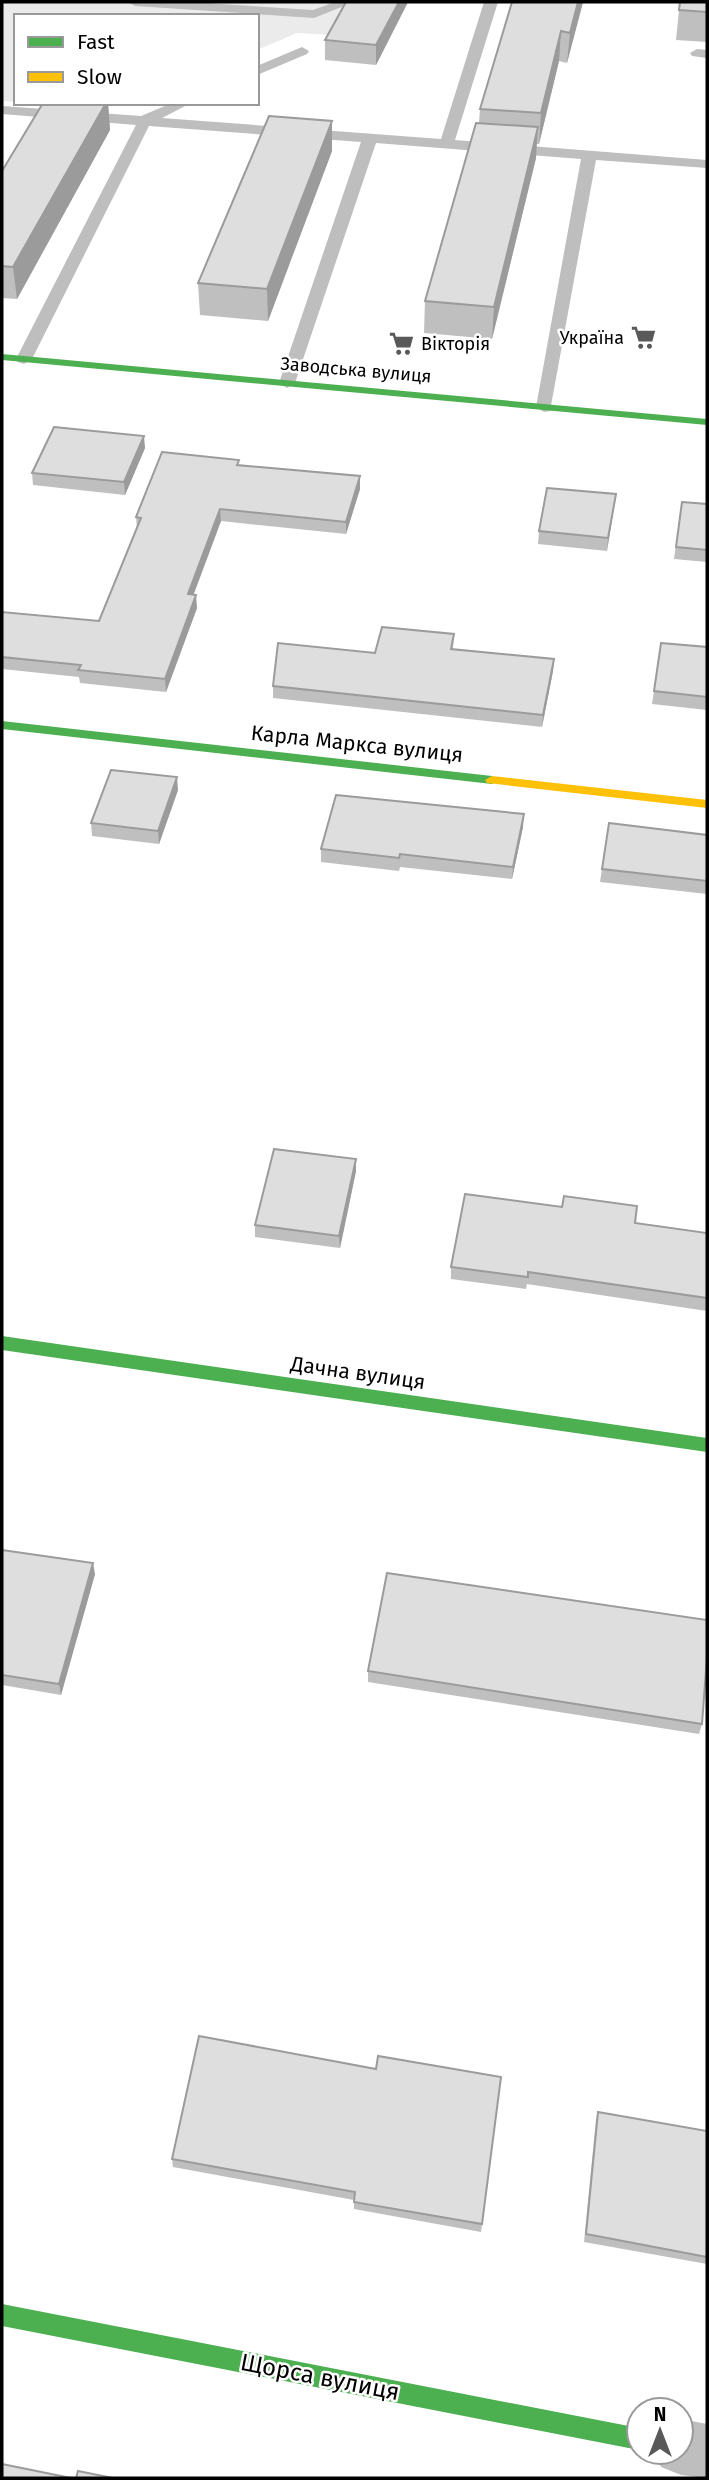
<svg xmlns="http://www.w3.org/2000/svg" width="709" height="2480" font-family="'Fira Sans',sans-serif">
  <rect width="100%" height="100%" fill="#fff"/>
  <!-- green -->
  <polygon fill="#ebebeb" points="2,2 369,2 347,36 297,33 257,50 257,16 16,16 16,102 2,101"/>
  <g fill="none" stroke-linecap="round" stroke-linejoin="round">
    <!-- lane -->
    <g fill="#bebebe" fill-rule="evenodd">
      <polygon points="128,2 190,2 313,10 335,2 354,2 314,18 135,6"/>
      <polygon points="484,2 498,2 455,140 707,160 707,168 596,160 550,411 544,412 536,407 581,159 376,143 295,383 287,388 279,383 361,142 149,126 32,359 24,364 18,362 16,359 136,125 2,114 2,106 141,116 172,103 191,103 162,118 441,139"/>
      <polygon points="302,47 309,51 307,54 257,75 257,66"/>
      <polygon points="697,49 707,50 707,58 692,56 690,53"/>
    </g>
    <!-- street -->
    <polygon fill="#bebebe" fill-rule="evenodd" points="681,2419 707,2424 707,2478 681,2475 661,2467 655,2452 681,2452"/>
    <!-- fast -->
    <g fill="#4caf50" fill-rule="evenodd">
      <polygon points="2,354 707,419 707,425 2,360"/>
      <polygon points="2,721 492,776 499,780 492,784 2,729"/>
      <polygon points="2,1336 707,1438 707,1452 2,1350"/>
      <polygon points="2,2304 639,2428 639,2450 2,2326"/>
    </g>
    <!-- slow -->
    <polygon fill="#ffc107" fill-rule="evenodd" points="492,776 707,800 707,808 487,783 485,780"/>
  </g>
  <!-- wall -->
  <g fill="#bfbfbf">
    <polygon points="408,2 376,65 325,60 325,40"/>
    <polygon points="583,2 567,63 559,61 539,144 536,144 536,158 492,339 424,333 425,301 479,123 480,109"/>
    <polygon points="707,2 707,42 676,40 679,10"/>
    <polygon points="43,103 108,103 110,130 17,299 2,298 2,171"/>
    <polygon points="332,121 332,151 268,321 200,315 198,283"/>
    <polygon points="145,448 125,495 33,485 32,473"/>
    <polygon points="239,465 360,476 360,489 346,534 221,521 193,595 197,608 166,692 80,683 79,677 2,669 2,612 99,621 137,529 136,517"/>
    <polygon points="616,494 607,551 538,544 539,531"/>
    <polygon points="682,502 707,504 707,562 674,559"/>
    <polygon points="454,634 453,649 554,659 553,671 542,727 273,698 273,686 375,653"/>
    <polygon points="661,643 707,647 707,710 652,704"/>
    <polygon points="178,790 159,844 92,836 91,823"/>
    <polygon points="523,827 512,879 400,867 399,871 321,862 321,849"/>
    <polygon points="707,835 707,894 600,882 602,869"/>
    <polygon points="356,1171 340,1248 255,1237 255,1225"/>
    <polygon points="635,1223 707,1233 707,1311 527,1284 526,1289 451,1279 451,1267"/>
    <polygon points="2,1550 95,1574 61,1695 2,1685"/>
    <polygon points="368,1671 702,1724 699,1734 368,1682"/>
    <polygon points="376,2069 501,2077 481,2232 354,2209 354,2200 173,2167 172,2159"/>
    <polygon points="598,2112 707,2131 707,2264 584,2242 596,2120"/>
  </g>
  <!-- shaded-wall -->
  <g fill="#9b9b9b">
    <polygon points="399,2 408,2 376,65 376,45"/>
    <polygon points="578,2 583,2 567,63 570,33"/>
    <polygon points="561,31 559,61 539,144 541,113"/>
    <polygon points="106,103 108,103 110,130 17,299 13,267"/>
    <polygon points="332,121 332,151 268,321 267,289"/>
    <polygon points="538,127 536,158 492,339 494,307"/>
    <polygon points="144,436 145,448 125,495 124,482"/>
    <polygon points="360,476 360,489 346,534 346,522"/>
    <polygon points="616,494 614,507 607,551 608,538"/>
    <polygon points="220,509 221,521 189,607 188,594"/>
    <polygon points="196,595 197,608 166,692 165,679"/>
    <polygon points="554,659 553,671 542,727 543,715"/>
    <polygon points="177,777 178,790 159,844 158,831"/>
    <polygon points="524,814 523,827 512,879 513,867"/>
    <polygon points="356,1159 356,1171 340,1248 339,1236"/>
    <polygon points="93,1563 95,1574 61,1695 59,1684"/>
  </g>
  <!-- building -->
  <g fill="#dedede" stroke="#9b9b9b" stroke-width="2">
    <polygon points="346,2 399,2 376,45 325,40"/>
    <polygon points="512,2 578,2 570,33 561,31 541,113 480,109"/>
    <polygon points="680,2 707,2 707,12 679,10"/>
    <polygon points="43,103 106,103 13,267 2,266 2,171"/>
    <polygon points="269,116 332,121 267,289 198,283"/>
    <polygon points="476,123 538,127 494,307 425,301"/>
    <polygon points="54,427 144,436 124,482 32,473"/>
    <polygon points="162,452 239,460 237,465 360,476 346,522 220,509 188,594 196,595 165,679 78,670 81,665 2,657 2,612 99,621 141,518 136,517"/>
    <polygon points="547,488 616,494 608,538 539,531"/>
    <polygon points="682,502 707,504 707,550 676,547"/>
    <polygon points="382,627 454,634 451,649 554,659 543,715 273,686 278,643 375,653"/>
    <polygon points="661,643 707,647 707,697 654,691"/>
    <polygon points="111,770 177,777 158,831 91,823"/>
    <polygon points="336,795 524,814 513,867 400,854 399,858 321,849"/>
    <polygon points="609,823 707,835 707,881 602,869"/>
    <polygon points="274,1149 356,1159 339,1236 255,1225"/>
    <polygon points="465,1194 562,1207 564,1196 637,1206 635,1223 707,1233 707,1298 528,1272 528,1277 451,1267"/>
    <polygon points="2,1550 93,1563 59,1684 2,1675"/>
    <polygon points="387,1573 707,1620 707,1657 702,1724 368,1671"/>
    <polygon points="199,2036 376,2069 378,2056 501,2077 482,2224 354,2202 355,2192 172,2159"/>
    <polygon points="598,2112 707,2131 707,2257 586,2234"/>
    <polygon points="2,2464 71,2478 2,2478"/>
    <polygon points="78,2471 113,2478 76,2478"/>
  </g>
  <!-- icons -->
  <defs>
    <symbol id="supermarket-bare" viewBox="-9 -9 18 18"><path d="M-6-5.5h2.5l.6 2H6L4.5 2H-2.5L-4.4-4H-6ZM-1.5 3.2a1.3 1.3 0 1 0 .1 0ZM3 3.2a1.3 1.3 0 1 0 .1 0Z" fill="#595959" stroke="#fff" stroke-width="2.5" paint-order="stroke"/></symbol>
  </defs>
  <g fill-rule="evenodd">
    <use href="#supermarket-bare" x="626" y="320" width="35" height="35"/>
    <use href="#supermarket-bare" x="384" y="326" width="35" height="35"/>
  </g>
  <g text-anchor="middle" dominant-baseline="central" stroke-width="5" stroke-linejoin="round" paint-order="stroke">
    <!-- far-poi labels -->
    <g font-size="18" fill="#000" stroke="#fff" text-anchor="end">
      <text x="624" y="338">Україна</text>
      <text x="421" y="344" text-anchor="start">Вікторія</text>
    </g>
    <!-- far-street labels -->
    <g font-size="18" fill="#000" stroke="#fff">
      <text transform="translate(356 370) rotate(5)">Заводська вулиця</text>
    </g>
    <!-- street labels -->
    <g font-size="21" fill="#000" stroke="#fff">
      <text transform="translate(357 744) rotate(6)">Карла Маркса вулиця</text>
      <text transform="translate(358 1373) rotate(8)">Дачна вулиця</text>
    </g>
    <!-- near-street labels -->
    <g font-size="24" fill="#000" stroke="#fff">
      <text transform="translate(320 2377) rotate(11)">Щорса вулиця</text>
    </g>
  </g>
  <!-- border -->
  <rect width="709" height="2480" fill="none" stroke="#000000" stroke-width="7"/>
  <!-- legend -->
  <rect x="14" y="14" width="245" height="91" fill="#ffffff" stroke="#999999" stroke-width="2"/>
  <rect x="28" y="37" width="35" height="10" fill="#4caf50" stroke="#999999" stroke-width="2"/>
  <text x="77" y="49" font-size="21" fill="#000000">Fast</text>
  <rect x="28" y="72" width="35" height="10" fill="#ffc107" stroke="#999999" stroke-width="2"/>
  <text x="77" y="84" font-size="21" fill="#000000">Slow</text>
  <!-- north arrow -->
  <g transform="translate(660 2431)"><circle r="33" fill="#ffffff" stroke="#999999" stroke-width="2"/>
  <path d="M0-5L12 26L0 18L-12 26Z" fill="#595959"/>
  <text y="-10" font-size="19" font-weight="bold" text-anchor="middle" fill="#000000">N</text>
  </g>
</svg>
